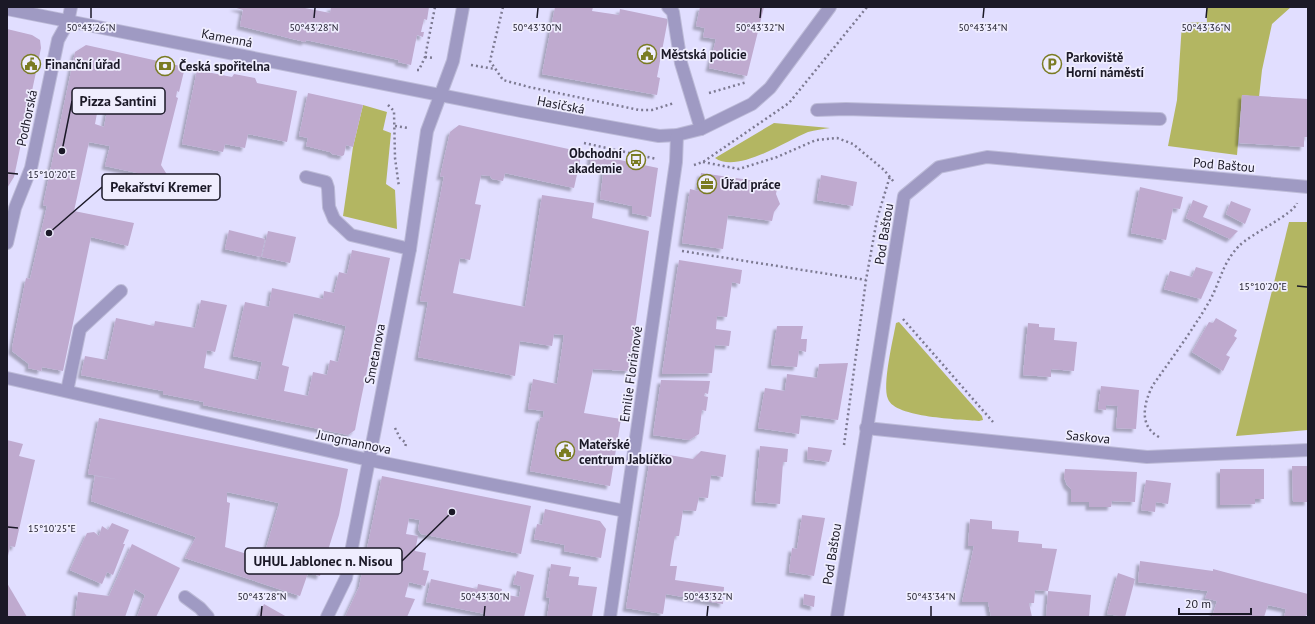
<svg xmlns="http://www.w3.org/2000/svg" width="1315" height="624" font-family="'PT Sans',sans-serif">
  <defs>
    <filter id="shadow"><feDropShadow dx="-3.5" dy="3.5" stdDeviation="1" flood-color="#0004"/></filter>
  </defs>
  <rect width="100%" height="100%" fill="#e1deff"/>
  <!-- green -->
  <g fill="#b3b662">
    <polygon points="1206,7 1291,7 1272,24 1262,70 1259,97 1242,95 1237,155 1168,146 1177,100 1182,23 1207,22"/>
    <polygon points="363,105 387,112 383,130 391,133 386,184 395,190 397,229 343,216 353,147"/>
    <path d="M774 123 830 128C823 129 815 130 808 132 786 141 737 174 715 158Z"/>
    <polygon points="1289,222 1308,222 1308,430 1236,436"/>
    <path d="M899 322 982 416 983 420 979 421C960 419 895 418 888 399 882 385 893 340 896 323Z"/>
  </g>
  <!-- building -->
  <g fill="#bfaacf" fill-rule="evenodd" filter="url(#shadow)">
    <polygon points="233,7 300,7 330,13 331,7 429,7 427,20 424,19 421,32 424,32 423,37 417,35 411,65 398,62 399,60 306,40 305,42 240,26 243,10"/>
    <polygon points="555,7 593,7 592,11 619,15 620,9 668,19 657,77 660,78 657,95 542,74"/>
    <polygon points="700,7 764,7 747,76 709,68 716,39 703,37 705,28 696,26"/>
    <polygon points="7,29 32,35 40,40 41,48 14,177 7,188"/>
    <path d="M86 45 185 67 179 92 177 91 176 97 178 98 161 165 171 181 155 192 145 176H142V174L105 166 110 146 89 142 74 211 134 223 128 246 91 237 63 371 42 367 41 371 28 368 29 364 12 351V348L26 278 30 279 47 206 43 205 75 52ZM98 108 107 110 104 127 95 124Z"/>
    <polygon points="197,70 232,77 234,74 255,78 257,83 297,91 287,142 248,134 245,148 225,144 223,152 182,144"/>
    <polygon points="308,93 363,105 353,147 346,145 344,155 342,156 332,154 330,152 306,146 308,138 299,136"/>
    <polygon points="1242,95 1308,99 1308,137 1304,137 1304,147 1239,143"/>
    <polygon points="459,125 582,152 574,188 505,173 503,181 492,179 490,176 481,175 475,204 481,205 470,260 460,258 453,293 525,307 542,195 594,203 592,218 649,231 629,371 593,369 584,413 621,419 610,486 530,471 540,418 543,417 544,411 528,409 533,379 557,384 564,335 554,334 552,346 520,341 515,376 418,357 428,302 420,301 444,176 440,177 450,132"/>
    <polygon points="591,154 658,168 651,217 632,213 632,206 600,199 604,167 590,164"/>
    <polygon points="701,173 778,184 776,194 780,204 774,212 772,221 728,215 723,249 682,243 690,189 698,191"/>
    <polygon points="821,175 857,182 853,206 817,200"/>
    <polygon points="1140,187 1183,197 1180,209 1173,208 1166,240 1131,233"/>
    <polygon points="1193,200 1208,206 1203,217 1238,231 1230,239 1186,218"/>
    <polygon points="1231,201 1251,209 1245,224 1226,214"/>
    <polygon points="229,230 265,239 261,257 225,249"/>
    <polygon points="268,231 296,237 290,263 262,257"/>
    <path d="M352 250 390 258 358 414 355 430 348 435 203 405 204 402 163 394V391L81 375 85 356 107 360 116 318 154 326 155 321 195 328 201 300 227 305 215 352 207 350 204 368 258 380 262 362 233 356 245 302 269 307 272 288 323 299 324 291 334 293 339 272 347 274ZM294 313 346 326 338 362 330 360 327 375 313 372 308 396 284 391 289 367 282 365Z"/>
    <polygon points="679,260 742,270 740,284 732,282 727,317 717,316 716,329 731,331 729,346 715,345 712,373 662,374"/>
    <polygon points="1196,267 1213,272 1201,299 1164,289 1170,271 1192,277"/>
    <polygon points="1216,318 1237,330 1234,336 1237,338 1226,355 1230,357 1223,371 1192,352 1209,322 1213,323"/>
    <polygon points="1028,323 1039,324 1039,327 1055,328 1054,340 1077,342 1074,371 1051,369 1051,377 1023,375"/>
    <polygon points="777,326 803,326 801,339 807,339 806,352 799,350 797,367 771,365"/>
    <polygon points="848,363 838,420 801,415 799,434 758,428 765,388 785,391 787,374 817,378 819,364"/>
    <polygon points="661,380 710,381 708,394 705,393 704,396 708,397 706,411 702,410 699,434 689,440 653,435"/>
    <polygon points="1101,386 1139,390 1136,429 1116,428 1118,406 1106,405 1106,410 1098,409"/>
    <path d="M99 418 348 469 339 515 320 576 308 573 300 596 185 558 196 537 91 501 95 476 121 480 88 474ZM227 492 279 503 263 559 303 572 225 547 230 503 227 502Z"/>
    <polygon points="7,440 23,444 19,456 35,460 15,547 10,546 8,556"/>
    <polygon points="760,446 788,449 787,462 783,462 780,504 755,502"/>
    <polygon points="808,447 832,450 829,462 807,459"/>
    <polygon points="701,451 726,455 723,477 711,475 708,498 699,497 696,511 683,510 679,536 675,536 670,566 677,566 675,580 724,587 723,604 666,594 663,614 626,608 651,452 693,459"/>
    <polygon points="1292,466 1308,466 1308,502 1293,502"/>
    <polygon points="1065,469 1137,472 1135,502 1112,501 1111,507 1089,507 1089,502 1071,502 1071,489 1067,485 1064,477"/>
    <polygon points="1220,469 1264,469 1264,499 1255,499 1255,504 1220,505"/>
    <polygon points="382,476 531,506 521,554 421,534 418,529 420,520 409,518 406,534 418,536 415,551 426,553 423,570 429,571 425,586 409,582 405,597 415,599 407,617 345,617 359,587"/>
    <polygon points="1146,480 1171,483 1168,504 1156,502 1155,512 1141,510"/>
    <polygon points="545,509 600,521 606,529 601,558 564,551 565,545 534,539 537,524 542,525"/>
    <polygon points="802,515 825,518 814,576 789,572 792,548 797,549"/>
    <polygon points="970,519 992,521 992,529 1019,531 1018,542 1042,544 1042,548 1057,549 1048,591 1035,590 1034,603 1029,603 1032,617 991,617 988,602 962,602 974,546 968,546"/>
    <polygon points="112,523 129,530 123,544 125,544 113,575 107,572 102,584 70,570 87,533 94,532 99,536 102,526 108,530"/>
    <polygon points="132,544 180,568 156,617 137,617 145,595 135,589 125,617 75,617 78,592 109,596"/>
    <polygon points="1140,561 1213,571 1213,569 1308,594 1308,615 1306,615 1305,617 1284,617 1286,609 1268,605 1264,617 1212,617 1217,601 1205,598 1208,591 1138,582"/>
    <polygon points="551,564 571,567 569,576 579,577 578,585 597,587 592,617 547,617 550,598 546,597"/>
    <polygon points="517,571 534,575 524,617 485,617 485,614 426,602 431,579 477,589 478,584 502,589 501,594 519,597 521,586 513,584"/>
    <polygon points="1118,573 1135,579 1125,617 1107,614"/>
    <polygon points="7,583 27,617 7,617"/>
    <polygon points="1048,591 1091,595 1089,617 1046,617"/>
    <polygon points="804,594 815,596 814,607 803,604"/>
    <polygon points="264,604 287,617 258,617"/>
  </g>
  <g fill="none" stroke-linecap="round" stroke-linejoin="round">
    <defs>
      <g id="lane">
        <polyline points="668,7 673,12 681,63 701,129"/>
        <polyline points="817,110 846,109 1160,119"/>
        <polyline points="306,177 326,182 328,188 329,207 334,219 351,235 410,249"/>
        <polyline points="67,391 80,329 121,291"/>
        <polyline points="185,597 200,608 208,617"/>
      </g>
      <g id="street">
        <polyline points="7,9 521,111 659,136 677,135 701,129 752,104 770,88 830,7"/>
        <polyline points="7,243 15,208 31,168 58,40 68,22 71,7"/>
        <polyline points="7,378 369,460 625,511"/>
        <polyline points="866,428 1147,457 1308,450"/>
        <polyline points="327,617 346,578 410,249 427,131 453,61 463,7"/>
        <polyline points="610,617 676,162 677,135"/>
        <polyline points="837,617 904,196 939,167 987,157 1308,187"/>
      </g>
    </defs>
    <!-- lane casing -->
    <use href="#lane" stroke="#bdbbd8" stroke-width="14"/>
    <!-- street casing -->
    <use href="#street" stroke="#bdbbd8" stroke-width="14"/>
    <!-- path -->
    <g stroke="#7d7a92" stroke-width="2.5" stroke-dasharray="2 3" stroke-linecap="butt">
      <polyline points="503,7 490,61 503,80 529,87 639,110 652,110 674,103"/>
      <polyline points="425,57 434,58"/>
      <polyline points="471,65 495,69"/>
      <polyline points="417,70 419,70 425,57 435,7"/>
      <polyline points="709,93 747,82"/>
      <polyline points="388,105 394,111 395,158 399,187"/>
      <polyline points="395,126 408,128"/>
      <polyline points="584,143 657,159"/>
      <polyline points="703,162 739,169 777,157 816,140 837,138 853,144 884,170 894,182"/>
      <polyline points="694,165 703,162 789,103 867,7"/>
      <polyline points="682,251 866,280"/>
      <polyline points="903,319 993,422"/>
      <polyline points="395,428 400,438 406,443 405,448"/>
      <path d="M1159 437C1138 426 1144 402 1153 385 1172 358 1192 331 1209 302 1221 281 1221 265 1239 246 1249 235 1294 214 1297 203"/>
      <polyline points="844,445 866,280 877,219 890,176"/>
    </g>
    <!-- lane -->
    <use href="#lane" stroke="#9f9ac3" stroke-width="12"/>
    <!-- street -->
    <use href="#street" stroke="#9f9ac3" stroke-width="12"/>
  </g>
  <!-- ticks -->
  <path fill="none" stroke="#1b1927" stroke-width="1.5" d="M91 18V8M314 18 315 8M537 18 538 8M760 18 761 8M983 18 984 8M1206 18 1207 8M8 173 18 174M1297 286 1307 287M8 527 18 528M261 616 262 606M484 616 485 606M707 616 708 606M931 616V606"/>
  <!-- icons -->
  <defs>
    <symbol id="civic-ring" viewBox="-11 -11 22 22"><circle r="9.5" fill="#efedfe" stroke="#7a7b23" stroke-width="1.5"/><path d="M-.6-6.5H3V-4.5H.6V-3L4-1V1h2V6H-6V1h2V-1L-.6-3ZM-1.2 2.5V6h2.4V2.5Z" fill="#7a7b23"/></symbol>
    <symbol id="parking-ring" viewBox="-11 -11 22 22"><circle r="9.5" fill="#efedfe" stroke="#7a7b23" stroke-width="1.5"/><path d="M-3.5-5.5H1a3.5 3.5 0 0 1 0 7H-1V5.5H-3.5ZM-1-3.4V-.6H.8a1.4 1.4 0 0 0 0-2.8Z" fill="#7a7b23"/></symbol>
    <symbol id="bank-ring" viewBox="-11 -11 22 22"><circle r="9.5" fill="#efedfe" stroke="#7a7b23" stroke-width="1.5"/><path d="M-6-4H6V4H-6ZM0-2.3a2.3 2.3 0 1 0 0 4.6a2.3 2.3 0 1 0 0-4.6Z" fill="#7a7b23"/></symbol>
    <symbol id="bus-ring" viewBox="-11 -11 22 22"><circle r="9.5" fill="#efedfe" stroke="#7a7b23" stroke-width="1.5"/><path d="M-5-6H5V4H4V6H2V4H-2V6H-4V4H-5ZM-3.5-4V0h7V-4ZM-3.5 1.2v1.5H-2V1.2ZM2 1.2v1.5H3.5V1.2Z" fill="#7a7b23"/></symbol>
    <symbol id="office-ring" viewBox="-11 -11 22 22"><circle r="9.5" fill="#efedfe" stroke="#7a7b23" stroke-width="1.5"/><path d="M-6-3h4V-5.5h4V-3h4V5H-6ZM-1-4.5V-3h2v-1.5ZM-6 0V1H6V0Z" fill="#7a7b23"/></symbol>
  </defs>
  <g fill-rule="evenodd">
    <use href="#civic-ring" x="636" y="43" width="22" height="22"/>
    <use href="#civic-ring" x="20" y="53" width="22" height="22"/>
    <use href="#parking-ring" x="1041" y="53" width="22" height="22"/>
    <use href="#bank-ring" x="154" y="55" width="22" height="22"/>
    <use href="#bus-ring" x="625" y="149" width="22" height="22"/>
    <use href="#office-ring" x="696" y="173" width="22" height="22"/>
    <use href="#civic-ring" x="554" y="440" width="22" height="22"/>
  </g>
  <g text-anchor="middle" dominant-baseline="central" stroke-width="3.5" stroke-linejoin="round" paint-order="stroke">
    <!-- street labels -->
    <g font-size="13" fill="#1b1927" stroke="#efedfe">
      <text transform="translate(227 38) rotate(11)">Kamenná</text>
      <text transform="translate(561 105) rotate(11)">Hasičská</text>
      <text transform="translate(27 118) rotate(-78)">Podhorská</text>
      <text transform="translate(1224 165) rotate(5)">Pod Baštou</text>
      <text transform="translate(884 234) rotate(-81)">Pod Baštou</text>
      <text transform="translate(375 354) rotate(-79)">Smetanova</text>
      <text transform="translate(631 374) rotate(-82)">Emilie Floriánové</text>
      <text transform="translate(1088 437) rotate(6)">Saskova</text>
      <text transform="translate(354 442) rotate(12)">Jungmannova</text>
      <text transform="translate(832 554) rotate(-81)">Pod Baštou</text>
    </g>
    <!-- poi labels -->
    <g font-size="13" font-weight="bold" fill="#1b1927" stroke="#efedfe" text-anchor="start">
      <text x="661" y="54">Městská policie</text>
      <text x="1066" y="57">Parkoviště<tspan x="1066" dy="15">Horní náměstí</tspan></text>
      <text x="45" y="64">Finanční úřad</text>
      <text x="179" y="66">Česká spořitelna</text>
      <text x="622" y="153" text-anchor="end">Obchodní<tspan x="622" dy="15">akademie</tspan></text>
      <text x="721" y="184">Úřad práce</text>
      <text x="579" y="444">Mateřské<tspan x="579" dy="15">centrum Jablíčko</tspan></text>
    </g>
  </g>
  <g font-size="10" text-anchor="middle" fill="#1b1927" stroke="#efedfe" stroke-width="3.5" stroke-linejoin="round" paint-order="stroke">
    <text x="91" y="31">50°43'26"N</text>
    <text x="314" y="31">50°43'28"N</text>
    <text x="537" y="31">50°43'30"N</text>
    <text x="760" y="31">50°43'32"N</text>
    <text x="983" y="31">50°43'34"N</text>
    <text x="1206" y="31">50°43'36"N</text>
    <text x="52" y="178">15°10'20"E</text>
    <text x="1263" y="290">15°10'20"E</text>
    <text x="52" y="532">15°10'25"E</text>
    <text x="262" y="600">50°43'28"N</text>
    <text x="485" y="600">50°43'30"N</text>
    <text x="708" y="600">50°43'32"N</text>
    <text x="931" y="600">50°43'34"N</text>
  </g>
  <!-- callouts -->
  <path fill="none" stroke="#1b1927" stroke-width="1.5" d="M62 151L72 101M49 233L102 187M452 512L402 561"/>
  <g fill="#1b1927" stroke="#efedfe" stroke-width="1.5">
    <circle cx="62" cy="151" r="4"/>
    <circle cx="49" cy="233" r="4"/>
    <circle cx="452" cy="512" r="4"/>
  </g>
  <g fill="#efedfe" stroke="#1b1927" stroke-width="1.5">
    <rect x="72" y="88" width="93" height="26" rx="4"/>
    <rect x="102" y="174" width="118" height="26" rx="4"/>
    <rect x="245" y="548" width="157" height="26" rx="4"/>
  </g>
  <g font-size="14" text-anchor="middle" font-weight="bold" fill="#1b1927">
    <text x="118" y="106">Pizza Santini</text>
    <text x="161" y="192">Pekařství Kremer</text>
    <text x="323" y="566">UHUL Jablonec n. Nisou</text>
  </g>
  <!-- border -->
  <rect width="1315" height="624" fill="none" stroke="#1b1927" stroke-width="16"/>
  <!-- scale -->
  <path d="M1179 608v6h72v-6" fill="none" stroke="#1b1927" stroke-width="2"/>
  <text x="1185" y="608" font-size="12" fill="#1b1927" stroke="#efedfe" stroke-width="3" paint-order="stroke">20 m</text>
</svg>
